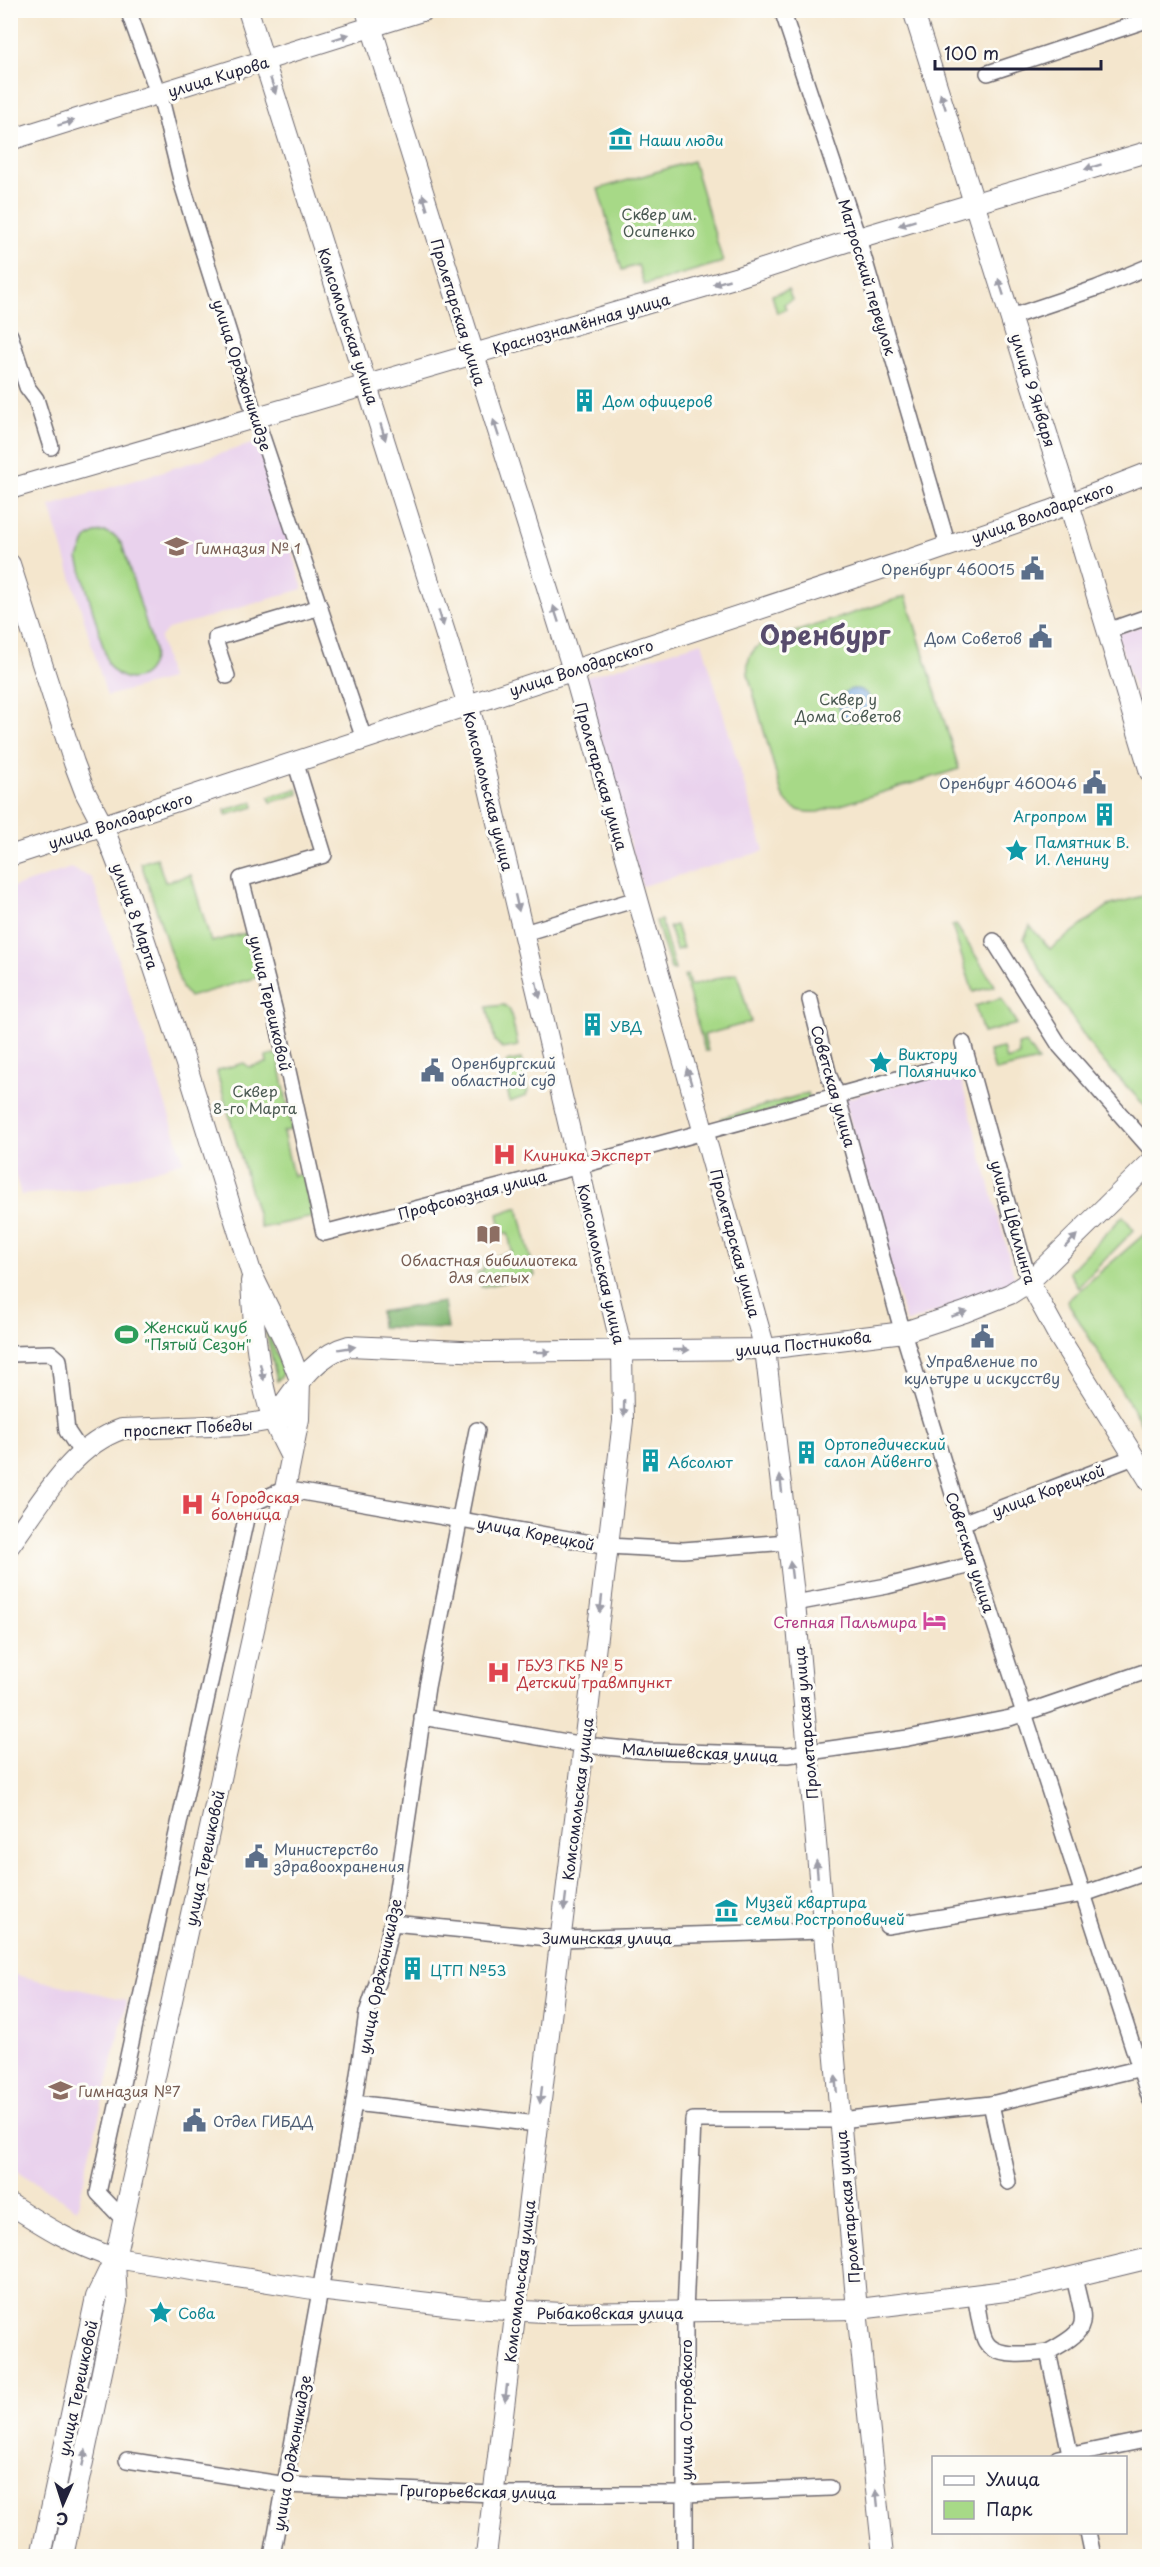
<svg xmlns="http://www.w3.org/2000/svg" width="1160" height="2567" font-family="'Playpen Sans',sans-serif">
  <rect width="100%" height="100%" fill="#fdfcf7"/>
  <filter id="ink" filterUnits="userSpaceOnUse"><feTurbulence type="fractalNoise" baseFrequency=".0167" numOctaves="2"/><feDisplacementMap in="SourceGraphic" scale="12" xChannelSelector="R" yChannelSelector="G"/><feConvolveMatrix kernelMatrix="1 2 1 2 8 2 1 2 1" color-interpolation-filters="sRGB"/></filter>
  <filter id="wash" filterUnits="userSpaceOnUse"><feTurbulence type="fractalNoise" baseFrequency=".008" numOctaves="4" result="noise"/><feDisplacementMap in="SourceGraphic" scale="24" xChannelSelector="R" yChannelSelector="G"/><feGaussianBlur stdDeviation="1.35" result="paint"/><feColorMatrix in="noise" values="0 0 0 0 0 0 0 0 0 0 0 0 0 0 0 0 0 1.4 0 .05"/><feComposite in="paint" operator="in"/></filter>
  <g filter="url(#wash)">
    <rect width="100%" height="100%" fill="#f4e6cd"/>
    <!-- built -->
    <g fill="#e9d2ed">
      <polygon points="258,442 303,589 168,629 160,638 170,679 107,696 50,506"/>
      <polygon points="1149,623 1149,737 1117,634"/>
      <polygon points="702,642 764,851 642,886 583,678"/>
      <polygon points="71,868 92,878 184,1161 92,1188 21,1195 10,1158 11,888"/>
      <polygon points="958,1069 1016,1282 906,1323 844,1099"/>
      <polygon points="11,1974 127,2000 77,2209 11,2167 11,2143 20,2092 11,2088"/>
    </g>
    <!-- green -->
    <g fill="#a7d987" stroke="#647e61" stroke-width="1.5">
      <polygon points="693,161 723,262 644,285 638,265 622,270 598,189"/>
      <polygon points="788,290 792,300 784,304 786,309 777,313 772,295"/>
      <path d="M105 532 115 536 122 544 154 649C154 680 125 690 108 664L78 558 86 539 95 533Z"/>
      <path d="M906 596 959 769 818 812C802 813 790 810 782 795L748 674C746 660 752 649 764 642Z"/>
      <polygon points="297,789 299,794 271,802 269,797"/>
      <polygon points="253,802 254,807 226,815 225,810"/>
      <polygon points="157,858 165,882 191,875 211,942 246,933 258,977 189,997 182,988 141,863"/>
      <polygon points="1149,894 1150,894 1149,1110 1097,1055 1044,976 1024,939 1030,926 1050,949 1108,906"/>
      <polygon points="661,920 675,970 671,969 656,921"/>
      <polygon points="676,925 683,948 676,950 669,927"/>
      <polygon points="956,925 995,986 973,992 952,926"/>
      <polygon points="737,973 751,1022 704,1035 708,1051 705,1051 684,976 687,975 690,986"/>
      <polygon points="1001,998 1017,1024 983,1033 975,1006"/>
      <polygon points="504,1005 510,1010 518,1046 503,1049 495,1041 487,1007"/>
      <polygon points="1026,1043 1038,1061 995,1071 989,1051 1003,1048 1006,1060 1019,1056 1018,1045"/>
      <polygon points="274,1054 278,1055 292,1129 283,1132 293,1176 302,1174 313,1217 261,1228 217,1073 218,1070 244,1063 249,1067 267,1063 266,1056"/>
      <polygon points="521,1059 528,1091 526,1096 510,1102 503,1071 507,1062"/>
      <polygon points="808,1093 810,1099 723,1124 721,1118"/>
      <polygon points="518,1207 535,1276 481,1287 477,1272 483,1271 484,1259 512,1252 508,1233 502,1233 498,1214"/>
      <polygon points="1123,1216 1134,1230 1078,1287 1069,1272"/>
      <polygon points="1149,1230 1149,1436 1067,1301"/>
      <polygon points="262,1313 283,1374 277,1381"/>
    </g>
    <!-- forest -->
    <polygon fill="#85b974" stroke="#546e58" stroke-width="1.5" points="444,1302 448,1329 381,1327 380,1312"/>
    <!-- water -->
    <circle fill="#72a6de" stroke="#4a648c" stroke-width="1.5" cx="855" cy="705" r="16"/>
  </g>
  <g filter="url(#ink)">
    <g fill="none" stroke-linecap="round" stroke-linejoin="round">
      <defs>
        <g id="minor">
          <polyline points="128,10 163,107 182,184 256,419 364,739"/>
          <polyline points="782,10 858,238 948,546"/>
          <polyline points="988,73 1150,19"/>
          <polyline points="1011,317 1097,288 1150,266"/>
          <polyline points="10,335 27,387 36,399 51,447"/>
          <polyline points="1107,631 1150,616"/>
          <polyline points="227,676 216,643 216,638 320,607"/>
          <polyline points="295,761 324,855 241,879 274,1008 324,1233 579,1166 967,1060"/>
          <polyline points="524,933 637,899"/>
          <polyline points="994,941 1060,1046 1150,1148"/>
          <polyline points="810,1000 829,1076 837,1095 899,1319 962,1523 1150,2099"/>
          <polyline points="963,1043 1029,1282"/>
          <polyline points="10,1354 51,1353 59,1360 67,1431 81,1452"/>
          <polyline points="962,1523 1134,1457"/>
          <polyline points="795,1603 887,1586 975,1564"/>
          <polyline points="422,1717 584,1745 649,1751 788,1755 908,1738 1010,1718 1150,1670"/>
          <polyline points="392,1923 560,1939 823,1931"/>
          <polyline points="887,1926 1084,1894 1150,1871"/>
          <polyline points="354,2103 537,2124"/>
          <polyline points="991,2104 1008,2182"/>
          <polyline points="124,2220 98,2193 249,1505 285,1489 608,1546 683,1550 788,1542"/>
          <path d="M975 2296C978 2307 980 2333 986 2342 996 2359 1032 2354 1048 2352"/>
          <polyline points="1058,2458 1150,2439"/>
          <path d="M1071 2458 1048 2352C1094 2327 1084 2325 1074 2277"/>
          <polyline points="127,2460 287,2485 493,2494 685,2494 830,2488"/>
          <polyline points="1088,2532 1093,2556"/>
          <polyline points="272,2556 353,2109 367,2013 378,1980 392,1923 427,1687 477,1430"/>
          <polyline points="685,2556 685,2313 693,2120 839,2120 991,2104 1150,2066"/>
        </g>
        <g id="major">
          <polyline points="248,10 473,721 622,1350 623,1421 486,2556"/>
          <polyline points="366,10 573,670 765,1349 795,1603 857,2310 883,2556"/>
          <polyline points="913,10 1064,487 1150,772"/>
          <polyline points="10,140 425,10"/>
          <polyline points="10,489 738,277 858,238 1150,151"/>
          <polyline points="10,564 74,763 85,792 103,826 130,896 187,1067 251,1272 286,1344 300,1380 299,1419 285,1489 115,2258 96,2297 41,2556"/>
          <polyline points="10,856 917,557 1050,511 1150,472"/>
          <path d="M251 1281C253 1322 259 1381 273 1419 278 1432 285 1445 291 1457"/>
          <polyline points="1029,1282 1059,1337 1150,1482"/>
          <path d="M273 1419C294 1391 313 1355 349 1346L484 1352 765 1349 904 1332 965 1312 1010 1294 1029 1282 1150 1163"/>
          <path d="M10 1545C42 1502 70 1447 122 1429L241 1425 284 1418"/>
          <path d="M10 2204C44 2226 76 2246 115 2258L319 2290 471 2308 562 2313 859 2309 1022 2289 1150 2258"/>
          <polyline points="63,2556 117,2301 115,2261"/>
        </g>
      </defs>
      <!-- minor casing -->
      <use href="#minor" stroke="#6c676e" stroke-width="18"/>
      <!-- major casing -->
      <use href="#major" stroke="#6c676e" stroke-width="22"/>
      <!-- minor -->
      <use href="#minor" stroke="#fff" stroke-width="15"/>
      <!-- major -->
      <use href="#major" stroke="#fff" stroke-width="20"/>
    </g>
    <!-- one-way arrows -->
    <defs><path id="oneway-solid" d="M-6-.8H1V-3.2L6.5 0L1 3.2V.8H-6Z" transform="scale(1.5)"/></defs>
    <g fill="#9c9ca7">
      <use href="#oneway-solid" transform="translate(341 37) rotate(-18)"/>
      <use href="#oneway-solid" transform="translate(273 86) rotate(72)"/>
      <use href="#oneway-solid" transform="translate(943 101) rotate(-108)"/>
      <use href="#oneway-solid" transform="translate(66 123) rotate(-17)"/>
      <use href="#oneway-solid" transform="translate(1093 167) rotate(163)"/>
      <use href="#oneway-solid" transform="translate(425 202) rotate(-107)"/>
      <use href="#oneway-solid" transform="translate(907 223) rotate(163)"/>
      <use href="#oneway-solid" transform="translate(721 282) rotate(164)"/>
      <use href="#oneway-solid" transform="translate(1001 287) rotate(-108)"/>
      <use href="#oneway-solid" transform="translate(496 428) rotate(-108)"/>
      <use href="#oneway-solid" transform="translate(383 432) rotate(73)"/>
      <use href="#oneway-solid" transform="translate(556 614) rotate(-108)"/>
      <use href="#oneway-solid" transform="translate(441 618) rotate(73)"/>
      <use href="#oneway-solid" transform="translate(517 903) rotate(77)"/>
      <use href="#oneway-solid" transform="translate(538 990) rotate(77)"/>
      <use href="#oneway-solid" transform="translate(689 1076) rotate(-106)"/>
      <use href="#oneway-solid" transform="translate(1071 1241) rotate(-45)"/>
      <use href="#oneway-solid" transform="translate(959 1314) rotate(-19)"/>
      <use href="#oneway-solid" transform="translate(347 1348) rotate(-9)"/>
      <use href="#oneway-solid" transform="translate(681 1350)"/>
      <use href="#oneway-solid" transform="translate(542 1352) rotate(-1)"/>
      <use href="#oneway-solid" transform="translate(262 1372) rotate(77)"/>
      <use href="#oneway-solid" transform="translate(624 1408) rotate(91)"/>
      <use href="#oneway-solid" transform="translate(781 1484) rotate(-97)"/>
      <use href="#oneway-solid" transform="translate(791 1570) rotate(-97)"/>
      <use href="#oneway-solid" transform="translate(601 1604) rotate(97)"/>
      <use href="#oneway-solid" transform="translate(817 1869) rotate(-95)"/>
      <use href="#oneway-solid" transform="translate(565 1902) rotate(97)"/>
      <use href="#oneway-solid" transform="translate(836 2084) rotate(-95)"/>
      <use href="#oneway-solid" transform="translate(541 2095) rotate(97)"/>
      <use href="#oneway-solid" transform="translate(506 2393) rotate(97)"/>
      <use href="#oneway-solid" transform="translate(84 2458) rotate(-78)"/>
      <use href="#oneway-solid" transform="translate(877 2498) rotate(-96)"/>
    </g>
  </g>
  <!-- icons -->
  <defs>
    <symbol id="museum-bare" viewBox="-9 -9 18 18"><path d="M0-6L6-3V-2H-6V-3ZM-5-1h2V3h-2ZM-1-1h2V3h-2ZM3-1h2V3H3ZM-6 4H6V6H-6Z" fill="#0f9aa8" stroke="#fdfcf7" stroke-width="2.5" paint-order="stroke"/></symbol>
    <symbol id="building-bare" viewBox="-9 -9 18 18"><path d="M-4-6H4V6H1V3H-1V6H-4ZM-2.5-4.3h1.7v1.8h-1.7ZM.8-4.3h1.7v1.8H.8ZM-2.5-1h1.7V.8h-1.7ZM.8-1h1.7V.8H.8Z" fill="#0f9aa8" stroke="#fdfcf7" stroke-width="2.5" paint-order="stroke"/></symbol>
    <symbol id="school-bare" viewBox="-9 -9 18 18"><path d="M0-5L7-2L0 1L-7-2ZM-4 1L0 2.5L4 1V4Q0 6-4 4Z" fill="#8d6e63" stroke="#fdfcf7" stroke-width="2.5" paint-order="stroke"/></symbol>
    <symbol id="civic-bare" viewBox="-9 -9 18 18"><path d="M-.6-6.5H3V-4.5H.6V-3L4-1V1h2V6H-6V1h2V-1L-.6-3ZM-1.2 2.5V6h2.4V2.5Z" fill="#5c6f8a" stroke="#fdfcf7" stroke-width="2.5" paint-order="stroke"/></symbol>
    <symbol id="sight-bare" viewBox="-9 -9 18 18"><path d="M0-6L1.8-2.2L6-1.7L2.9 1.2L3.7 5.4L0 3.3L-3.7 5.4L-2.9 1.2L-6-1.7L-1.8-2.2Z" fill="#0f9aa8" stroke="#fdfcf7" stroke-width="2.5" paint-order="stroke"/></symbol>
    <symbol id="hospital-bare" viewBox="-9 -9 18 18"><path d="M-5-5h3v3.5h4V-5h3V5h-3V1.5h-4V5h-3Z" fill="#e0444e" stroke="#fdfcf7" stroke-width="2.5" paint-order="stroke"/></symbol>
    <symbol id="library-bare" viewBox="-9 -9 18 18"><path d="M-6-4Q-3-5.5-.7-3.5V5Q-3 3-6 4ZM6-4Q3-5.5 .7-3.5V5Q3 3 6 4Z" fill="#8d6e63" stroke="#fdfcf7" stroke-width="2.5" paint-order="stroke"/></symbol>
    <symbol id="stadium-bare" viewBox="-9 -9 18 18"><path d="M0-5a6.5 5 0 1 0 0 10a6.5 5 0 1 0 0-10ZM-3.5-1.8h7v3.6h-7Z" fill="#2e9e5b" stroke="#fdfcf7" stroke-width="2.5" paint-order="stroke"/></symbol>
    <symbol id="hotel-bare" viewBox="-9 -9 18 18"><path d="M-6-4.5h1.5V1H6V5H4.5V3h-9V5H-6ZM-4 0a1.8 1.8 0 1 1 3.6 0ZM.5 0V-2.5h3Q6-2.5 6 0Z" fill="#d1479c" stroke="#fdfcf7" stroke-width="2.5" paint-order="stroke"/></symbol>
  </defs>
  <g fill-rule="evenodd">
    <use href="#museum-bare" x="604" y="122" width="33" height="33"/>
    <use href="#building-bare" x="568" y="384" width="33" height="33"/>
    <use href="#school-bare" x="160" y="530" width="33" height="33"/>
    <use href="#civic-bare" x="1016" y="552" width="33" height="33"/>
    <use href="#civic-bare" x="1024" y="620" width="33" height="33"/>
    <use href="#civic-bare" x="1078" y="766" width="33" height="33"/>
    <use href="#building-bare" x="1088" y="798" width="33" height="33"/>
    <use href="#sight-bare" x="1000" y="834" width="33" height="33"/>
    <use href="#building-bare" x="576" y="1008" width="33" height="33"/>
    <use href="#sight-bare" x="864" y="1046" width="33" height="33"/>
    <use href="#civic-bare" x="416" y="1054" width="33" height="33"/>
    <use href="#hospital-bare" x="488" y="1138" width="33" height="33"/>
    <use href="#library-bare" x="472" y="1218" width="33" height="33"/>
    <use href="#stadium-bare" x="110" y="1318" width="33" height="33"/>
    <use href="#civic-bare" x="966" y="1320" width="33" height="33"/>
    <use href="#building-bare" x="790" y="1436" width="33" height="33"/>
    <use href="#building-bare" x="634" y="1444" width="33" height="33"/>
    <use href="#hospital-bare" x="176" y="1488" width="33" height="33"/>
    <use href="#hotel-bare" x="918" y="1604" width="33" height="33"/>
    <use href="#hospital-bare" x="482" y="1656" width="33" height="33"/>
    <use href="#civic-bare" x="240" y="1840" width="33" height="33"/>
    <use href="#museum-bare" x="710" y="1894" width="33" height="33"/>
    <use href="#building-bare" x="396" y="1952" width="33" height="33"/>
    <use href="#school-bare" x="44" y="2074" width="33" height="33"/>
    <use href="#civic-bare" x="178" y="2104" width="33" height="33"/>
    <use href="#sight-bare" x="144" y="2296" width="33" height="33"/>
  </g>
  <g text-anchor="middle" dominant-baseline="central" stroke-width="6" stroke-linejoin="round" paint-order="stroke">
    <!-- street labels -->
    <g font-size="15" fill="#22223b" stroke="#fdfcf7">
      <text transform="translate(218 76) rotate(-17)">улица Кирова</text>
      <text transform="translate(868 277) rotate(73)">Матросский переулок</text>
      <text transform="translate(459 312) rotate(73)">Пролетарская улица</text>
      <text transform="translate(581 323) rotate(-16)">Краснознамённая улица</text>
      <text transform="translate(349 326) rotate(72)">Комсомольская улица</text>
      <text transform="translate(243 375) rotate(72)">улица Орджоникидзе</text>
      <text transform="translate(1034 390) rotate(73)">улица 9 Января</text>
      <text transform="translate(1042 512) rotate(-20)">улица Володарского</text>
      <text transform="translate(581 667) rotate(-18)">улица Володарского</text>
      <text transform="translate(602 776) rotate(74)">Пролетарская улица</text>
      <text transform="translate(489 791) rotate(76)">Комсомольская улица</text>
      <text transform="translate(120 820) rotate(-18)">улица Володарского</text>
      <text transform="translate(136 916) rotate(71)">улица 8 Марта</text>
      <text transform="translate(271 1003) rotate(77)">улица Терешковой</text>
      <text transform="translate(834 1086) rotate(74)">Советская улица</text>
      <text transform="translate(472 1194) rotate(-15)">Профсоюзная улица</text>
      <text transform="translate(1014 1222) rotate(74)">улица Цвиллинга</text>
      <text transform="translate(736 1243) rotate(75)">Пролетарская улица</text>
      <text transform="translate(602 1264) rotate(77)">Комсомольская улица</text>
      <text transform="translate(803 1343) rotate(-6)">улица Постникова</text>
      <text transform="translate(188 1427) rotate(-3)">проспект Победы</text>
      <text transform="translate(1048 1490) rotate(-21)">улица Корецкой</text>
      <text transform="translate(536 1533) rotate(11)">улица Корецкой</text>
      <text transform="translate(971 1552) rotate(72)">Советская улица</text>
      <text transform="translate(805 1723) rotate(-95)">Пролетарская улица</text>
      <text transform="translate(700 1752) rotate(3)">Малышевская улица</text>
      <text transform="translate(577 1799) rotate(-83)">Комсомольская улица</text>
      <text transform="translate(204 1858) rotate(-78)">улица Терешковой</text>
      <text x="607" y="1937">Зиминская улица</text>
      <text transform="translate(379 1976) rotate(-78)">улица Орджоникидзе</text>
      <text transform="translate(847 2207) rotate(-95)">Пролетарская улица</text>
      <text transform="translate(519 2281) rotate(-83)">Комсомольская улица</text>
      <text x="610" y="2312">Рыбаковская улица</text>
      <text transform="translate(77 2388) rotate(-78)">улица Терешковой</text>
      <text transform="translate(685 2410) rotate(-90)">улица Островского</text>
      <text transform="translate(291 2453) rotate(-80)">улица Орджоникидзе</text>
      <text transform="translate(478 2491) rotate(1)">Григорьевская улица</text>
    </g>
    <!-- culture labels -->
    <g font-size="15" fill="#0d838f" stroke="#fdfcf7" text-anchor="start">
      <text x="639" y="139">Наши люди</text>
      <text x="603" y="400">Дом офицеров</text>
      <text x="1087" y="815" text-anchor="end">Агропром</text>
      <text x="1035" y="841">Памятник В.<tspan x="1035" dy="17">И. Ленину</tspan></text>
      <text x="610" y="1025">УВД</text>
      <text x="898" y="1053">Виктору<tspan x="898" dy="17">Поляничко</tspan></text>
      <text x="824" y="1443">Ортопедический<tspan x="824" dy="17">салон Айвенго</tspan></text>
      <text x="668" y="1461">Абсолют</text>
      <text x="745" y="1901">Музей квартира<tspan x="745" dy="17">семьи Ростроповичей</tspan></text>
      <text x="430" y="1969">ЦТП №53</text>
      <text x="178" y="2312">Сова</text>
    </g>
    <!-- park labels -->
    <g font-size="15" fill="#4a5952" stroke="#fdfcf7">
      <text x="659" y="213">Сквер им.<tspan x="659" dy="17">Осипенко</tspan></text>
      <text x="848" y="698">Сквер у<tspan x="848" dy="17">Дома Советов</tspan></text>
      <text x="255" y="1090">Сквер<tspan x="255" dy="17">8-го Марта</tspan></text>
    </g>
    <!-- education labels -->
    <g font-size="15" fill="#785e54" stroke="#fdfcf7" text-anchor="start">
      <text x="195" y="547">Гимназия № 1</text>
      <text x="489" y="1259" text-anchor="middle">Областная бибилиотека<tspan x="489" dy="17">для слепых</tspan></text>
      <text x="78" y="2090">Гимназия №7</text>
    </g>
    <!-- service labels -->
    <g font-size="15" fill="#4e5e75" stroke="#fdfcf7" text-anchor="end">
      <text x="1015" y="568">Оренбург 460015</text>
      <text x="1022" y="637">Дом Советов</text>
      <text x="1077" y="782">Оренбург 460046</text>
      <text x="451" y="1062" text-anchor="start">Оренбургский<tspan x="451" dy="17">областной суд</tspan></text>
      <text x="982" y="1360" text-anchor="middle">Управление по<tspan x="982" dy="17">культуре и искусству</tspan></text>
      <text x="274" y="1848" text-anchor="start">Министерство<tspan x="274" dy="17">здравоохранения</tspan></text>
      <text x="213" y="2120" text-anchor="start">Отдел ГИБДД</text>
    </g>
    <!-- health labels -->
    <g font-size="15" fill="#be3a42" stroke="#fdfcf7" text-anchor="start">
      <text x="523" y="1154">Клиника Эксперт</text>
      <text x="211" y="1496">4 Городская<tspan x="211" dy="17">больница</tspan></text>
      <text x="517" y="1664">ГБУЗ ГКБ № 5<tspan x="517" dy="17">Детский травмпункт</tspan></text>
    </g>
    <!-- leisure labels -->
    <g font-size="15" fill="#27864d" stroke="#fdfcf7" text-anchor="start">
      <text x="144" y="1326">Женский клуб<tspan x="144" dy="17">"Пятый Сезон"</tspan></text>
    </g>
    <!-- hotel labels -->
    <g font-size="15" fill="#b23c85" stroke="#fdfcf7" text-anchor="end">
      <text x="917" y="1621">Степная Пальмира</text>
    </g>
    <!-- town labels -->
    <g font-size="27" font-weight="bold" fill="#584c6d" stroke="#fdfcf7">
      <text x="825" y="633">Оренбург</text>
    </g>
  </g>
  <!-- margin -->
  <rect width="1160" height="2567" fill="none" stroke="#fdfcf7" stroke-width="36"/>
  <!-- legend -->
  <rect x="932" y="2456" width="195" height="78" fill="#fdfcf7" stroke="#a5a5ac" stroke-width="1.5"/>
  <rect x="944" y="2476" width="30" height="9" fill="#ffffff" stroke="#a5a5ac" stroke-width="1.5"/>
  <text x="986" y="2486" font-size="18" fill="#22223b">Улица</text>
  <rect x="944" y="2501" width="30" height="18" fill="#a7d987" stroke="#a5a5ac" stroke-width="1.5"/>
  <text x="986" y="2516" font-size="18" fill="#22223b">Парк</text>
  <!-- north arrow -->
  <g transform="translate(63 2504) rotate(183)" stroke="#fdfcf7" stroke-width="4.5" paint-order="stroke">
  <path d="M0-4.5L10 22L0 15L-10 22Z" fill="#22223b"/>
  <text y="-9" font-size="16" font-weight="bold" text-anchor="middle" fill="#22223b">С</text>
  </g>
  <!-- scale -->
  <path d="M935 60v9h166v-9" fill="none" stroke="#22223b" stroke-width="3"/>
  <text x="944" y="60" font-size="18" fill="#22223b" stroke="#fdfcf7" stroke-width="4.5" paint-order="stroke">100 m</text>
</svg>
